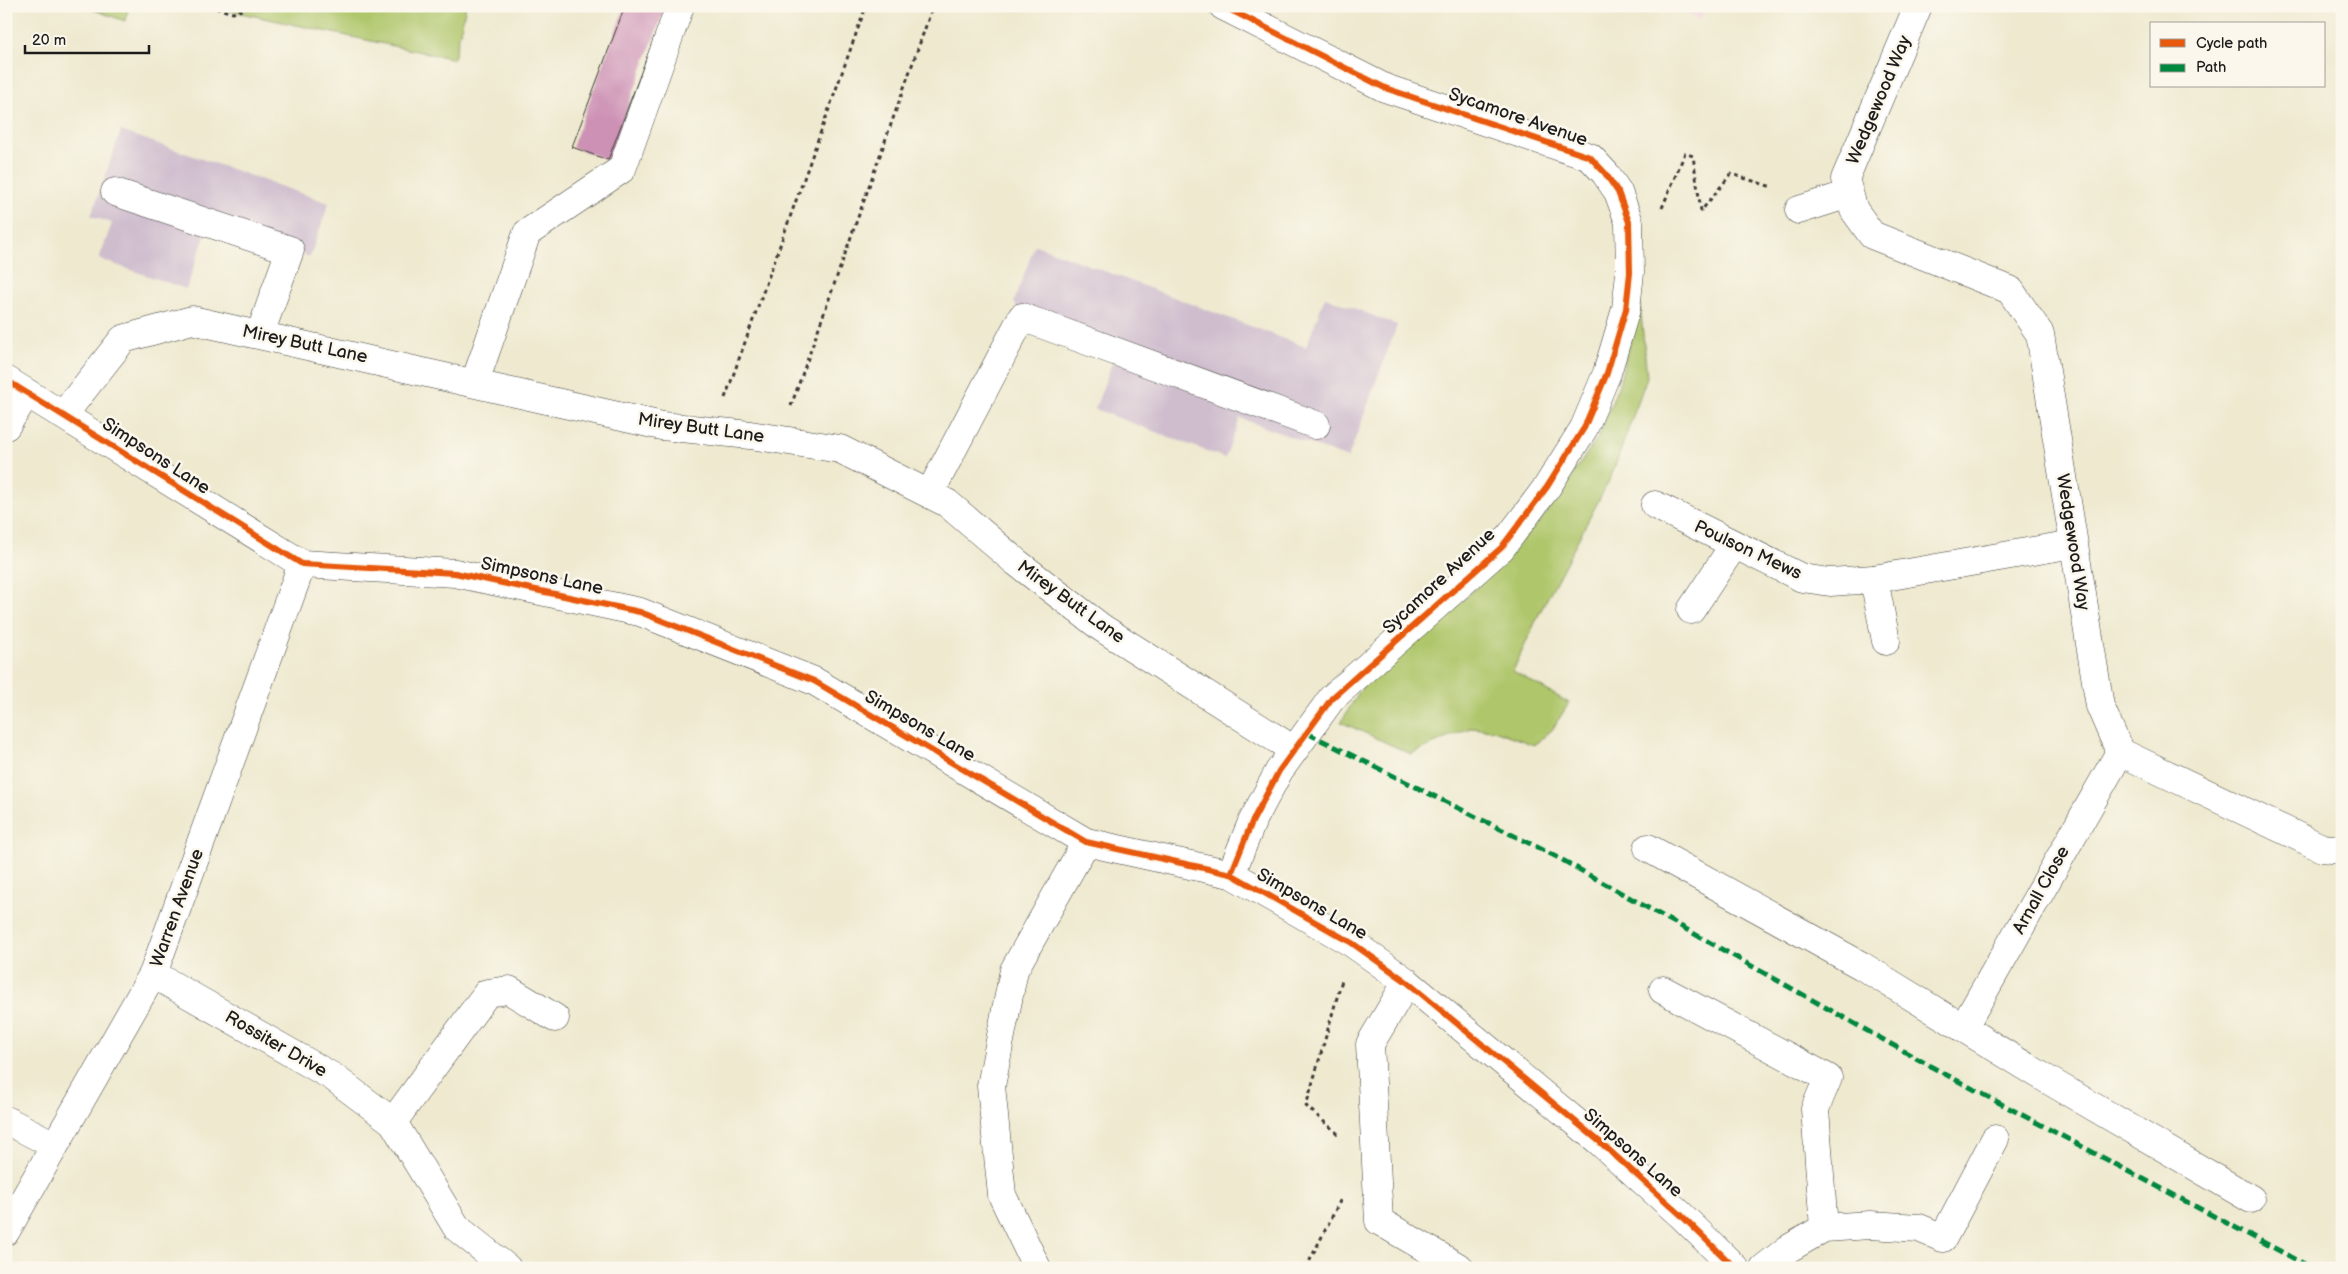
<svg xmlns="http://www.w3.org/2000/svg" width="2348" height="1274" font-family="'Balsamiq Sans',sans-serif">
  <rect width="100%" height="100%" fill="#fbf7ec"/>
  <filter id="ink" filterUnits="userSpaceOnUse"><feTurbulence type="fractalNoise" baseFrequency=".02" numOctaves="2"/><feDisplacementMap in="SourceGraphic" scale="10" xChannelSelector="R" yChannelSelector="G"/><feConvolveMatrix kernelMatrix="1 2 1 2 8 2 1 2 1" color-interpolation-filters="sRGB"/></filter>
  <filter id="wash" filterUnits="userSpaceOnUse"><feTurbulence type="fractalNoise" baseFrequency=".0096" numOctaves="4" result="noise"/><feDisplacementMap in="SourceGraphic" scale="20" xChannelSelector="R" yChannelSelector="G"/><feGaussianBlur stdDeviation="1.12" result="paint"/><feColorMatrix in="noise" values="0 0 0 0 0 0 0 0 0 0 0 0 0 0 0 0 0 1.4 0 .05"/><feComposite in="paint" operator="in"/></filter>
  <g filter="url(#wash)">
    <rect width="100%" height="100%" fill="#eee9cf"/>
    <!-- built -->
    <polygon fill="#f3cfdf" points="1672,6 1706,6 1700,20"/>
    <!-- industrial -->
    <g fill="#cfbdce">
      <polygon points="121,131 329,203 310,257 210,222 186,289 99,259 112,223 91,216"/>
      <polygon points="1035,245 1306,347 1325,297 1397,325 1348,458 1240,418 1225,458 1095,409 1116,352 1022,317 1014,302"/>
    </g>
    <!-- green -->
    <g fill="#afc66b" stroke="#667144">
      <polygon points="83,6 129,6 125,21"/>
      <polygon points="208,6 466,6 454,59"/>
      <polygon points="1640,303 1647,377 1611,477 1539,614 1513,671 1569,703 1552,730 1534,745 1494,730 1470,728 1411,754 1341,722 1362,687 1473,591 1540,521 1599,436 1619,384"/>
    </g>
    <g id="blocks">
      <!-- building -->
      <polygon fill="#cd91b5" points="625,6 666,6 608,160 572,147"/>
    </g>
  </g>
  <g filter="url(#ink)">
    <use href="#blocks" fill-opacity="0" stroke="#3c3b37" stroke-width="1"/>
    <g fill="none" stroke-linecap="round" stroke-linejoin="round">
      <defs>
        <g id="minor">
          <polyline points="1223,6 1385,88 1590,157 1605,173 1618,192 1629,222 1630,273 1626,309 1607,373 1584,428 1547,487 1501,548 1332,698 1279,771 1252,822 1231,874"/>
          <polyline points="1918,6 1845,179 1854,210 1872,235 2010,290 2040,334 2100,706 2120,752 2322,848 2342,850"/>
          <polyline points="115,192 290,250 260,334"/>
          <polyline points="1799,210 1849,194"/>
          <polyline points="6,380 302,564 455,573 640,612 814,681 1086,842 1231,874 1352,943 1407,982 1600,1142 1681,1215 1735,1268"/>
          <polyline points="475,382 527,233 622,169 680,6"/>
          <polyline points="64,414 123,339 192,320 662,426 750,435 840,449 947,503 1016,562 1102,628 1294,750"/>
          <polyline points="6,426 27,393"/>
          <polyline points="930,493 1022,317 1316,425"/>
          <polyline points="1655,505 1802,578 1830,582 1874,579 2073,544"/>
          <polyline points="1874,579 1886,641"/>
          <polyline points="1691,610 1734,545"/>
          <polyline points="1648,848 1862,966 2048,1080 2251,1199"/>
          <polyline points="153,974 333,1077 393,1122 457,1228 507,1268"/>
          <polyline points="1407,982 1370,1044 1379,1221 1460,1268"/>
          <polyline points="1663,990 1828,1078 1815,1109 1824,1228"/>
          <polyline points="1963,1028 2120,752"/>
          <polyline points="6,1120 54,1145"/>
          <polyline points="393,1122 487,993 509,990 555,1018"/>
          <polyline points="6,1231 153,974 302,564"/>
          <polyline points="1037,1268 1002,1195 991,1086 1014,970 1086,842"/>
          <polyline points="1764,1268 1788,1249 1824,1228 1870,1225 1919,1228 1943,1238 1995,1139"/>
        </g>
      </defs>
      <!-- minor casing -->
      <use href="#minor" stroke="#3c3b37" stroke-width="29"/>
      <!-- path -->
      <g stroke="#3c3b37" stroke-width="3" stroke-dasharray="4 4" stroke-linecap="butt">
        <polyline points="208,6 233,13 253,6"/>
        <polyline points="1662,208 1685,153 1693,156 1701,211 1731,174 1772,187"/>
        <polyline points="725,398 866,6"/>
        <polyline points="791,406 933,6"/>
        <polyline points="1338,1134 1306,1106 1342,980"/>
        <polyline points="1306,1268 1341,1199"/>
      </g>
      <!-- minor -->
      <use href="#minor" stroke="#fff" stroke-width="28"/>
      <!-- quiet -->
      <polyline stroke="#00873e" stroke-width="5" stroke-dasharray="10 5" stroke-linecap="butt" points="1307,733 1557,857 1941,1072 2312,1268"/>
      <defs>
        <g id="cycleway">
          <polyline points="1223,6 1385,88 1590,157 1605,173 1618,192 1629,222 1630,273 1626,309 1607,373 1584,428 1547,487 1501,548 1332,698 1279,771 1252,822 1231,874"/>
          <polyline points="6,380 302,564 455,573 640,612 814,681 1086,842 1231,874 1352,943 1407,982 1600,1142 1681,1215 1735,1268"/>
        </g>
      </defs>
      <!-- cycleway casing -->
      <use href="#cycleway" stroke="#fbf7ec" stroke-width="9"/>
      <!-- cycleway -->
      <use href="#cycleway" stroke="#e8590c" stroke-width="6"/>
    </g>
  </g>
  <g text-anchor="middle" dominant-baseline="central" stroke-width="5" stroke-linejoin="round" paint-order="stroke">
    <!-- street labels -->
    <g font-size="18" fill="#1c1c1c" stroke="#fbf7ec">
      <text transform="translate(1879 100) rotate(-67)">Wedgewood Way</text>
      <text transform="translate(1518 117) rotate(19)">Sycamore Avenue</text>
      <text transform="translate(305 344) rotate(12)">Mirey Butt Lane</text>
      <text transform="translate(701 428) rotate(8)">Mirey Butt Lane</text>
      <text transform="translate(156 456) rotate(33)">Simpsons Lane</text>
      <text transform="translate(2073 542) rotate(81)">Wedgewood Way</text>
      <text transform="translate(1748 550) rotate(25)">Poulson Mews</text>
      <text transform="translate(542 576) rotate(12)">Simpsons Lane</text>
      <text transform="translate(1439 581) rotate(-43)">Sycamore Avenue</text>
      <text transform="translate(1071 602) rotate(36)">Mirey Butt Lane</text>
      <text transform="translate(920 726) rotate(30)">Simpsons Lane</text>
      <text transform="translate(2041 890) rotate(-61)">Arnall Close</text>
      <text transform="translate(1312 904) rotate(30)">Simpsons Lane</text>
      <text transform="translate(177 908) rotate(-70)">Warren Avenue</text>
      <text transform="translate(276 1044) rotate(30)">Rossiter Drive</text>
      <text transform="translate(1633 1153) rotate(41)">Simpsons Lane</text>
    </g>
  </g>
  <!-- margin -->
  <rect width="2348" height="1274" fill="none" stroke="#fbf7ec" stroke-width="25"/>
  <!-- legend -->
  <rect x="2150" y="22" width="175" height="65" fill="#fbf7ec" stroke="#a29f99"/>
  <rect x="2160" y="39" width="25" height="8" fill="#e8590c" stroke="#a29f99"/>
  <text x="2196" y="48" font-size="15" fill="#1c1c1c">Cycle path</text>
  <rect x="2160" y="64" width="25" height="8" fill="#00873e" stroke="#a29f99"/>
  <text x="2196" y="72" font-size="15" fill="#1c1c1c">Path</text>
  <!-- scale -->
  <path d="M25 45v8h124v-8" fill="none" stroke="#1c1c1c" stroke-width="2.5"/>
  <text x="32" y="45" font-size="15" fill="#1c1c1c" stroke="#fbf7ec" stroke-width="4" paint-order="stroke">20 m</text>
</svg>
